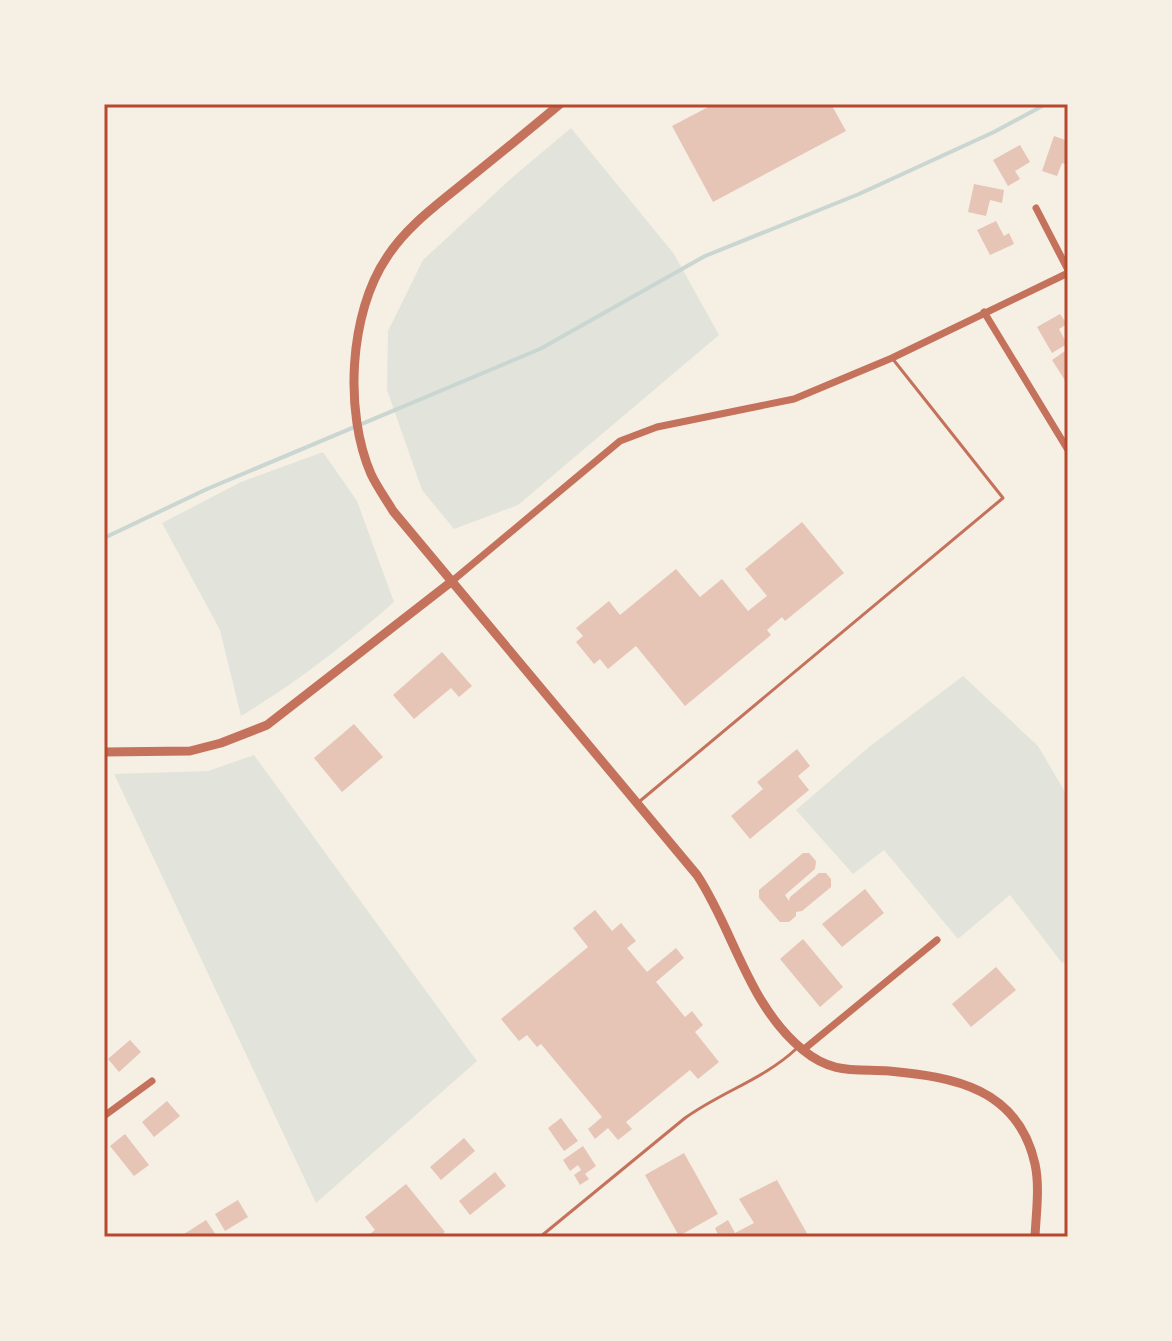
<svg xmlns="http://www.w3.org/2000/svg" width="1172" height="1341" font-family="Rubik,sans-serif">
  <rect width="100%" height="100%" fill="#f6efe4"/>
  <!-- green -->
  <g fill="#e2e4dc">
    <polygon points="571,128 674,254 719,335 518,505 454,529 422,490 387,390 388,331 423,260 515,175"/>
    <path d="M323 452 357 501 394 602C346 644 296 683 241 716L220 630 162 523 241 482Z"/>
    <polygon points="963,676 1038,746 1068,797 1068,960 1062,963 1010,895 958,939 884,850 853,874 796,810 869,747"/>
    <polygon points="254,755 477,1061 316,1203 114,774 208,771"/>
  </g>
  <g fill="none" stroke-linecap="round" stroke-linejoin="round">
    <!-- stream -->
    <polyline stroke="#c9d6d2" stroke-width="4" points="104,538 207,489 540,349 705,256 859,194 994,132 1046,104"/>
  </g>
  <!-- building -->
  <g fill="#e6c5b7">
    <polygon points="714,104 831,104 846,131 713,202 672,126"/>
    <polygon points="1054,136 1068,141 1068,165 1062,163 1057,176 1042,171"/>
    <polygon points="1020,145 1030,162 1015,171 1020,179 1008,186 993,160"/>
    <polygon points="974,184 1004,190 1002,203 990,200 986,216 968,212"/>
    <polygon points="996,221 1004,236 1009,233 1014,244 990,255 977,230"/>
    <polygon points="1060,314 1067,324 1059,329 1067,344 1052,353 1037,327"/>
    <polygon points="1068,349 1068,385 1052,360"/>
    <polygon points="802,522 844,573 785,621 782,617 767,630 771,635 685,706 636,646 608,669 600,659 594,664 576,642 583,636 576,628 609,601 620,615 676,569 700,597 722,579 748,611 767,596 745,569"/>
    <polygon points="442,652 472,686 459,697 451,688 414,719 393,695"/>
    <polygon points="354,724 383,757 342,792 314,758"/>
    <polygon points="797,749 810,766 798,776 809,790 750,839 731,816 763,789 757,782"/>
    <polygon points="803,853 809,853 816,861 815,869 785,895 789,901 790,897 819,873 826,873 831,879 831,887 802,911 796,912 796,916 789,922 780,922 759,898 759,890"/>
    <polygon points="865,889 884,913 842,947 822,924"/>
    <polygon points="595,910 612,931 621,923 636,941 627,948 647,972 676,948 684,958 656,982 685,1017 692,1011 703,1025 695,1032 719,1062 698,1079 690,1070 626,1122 632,1129 618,1140 608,1128 595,1139 588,1129 602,1117 541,1044 537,1047 527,1035 519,1041 501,1019 588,947 573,928"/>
    <polygon points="803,939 843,987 820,1007 780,959"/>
    <polygon points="996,967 1016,990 971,1027 952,1004"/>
    <polygon points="130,1040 141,1052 119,1072 108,1059"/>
    <polygon points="167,1101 180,1116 154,1137 142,1122"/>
    <polygon points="561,1118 578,1141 564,1151 548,1128"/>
    <polygon points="125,1134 149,1165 134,1176 110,1146"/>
    <polygon points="464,1138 475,1151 441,1180 430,1167"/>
    <polygon points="583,1146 596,1166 585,1174 589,1179 580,1185 574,1175 581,1170 578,1165 570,1171 563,1160"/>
    <polygon points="684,1153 718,1214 679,1236 645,1175"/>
    <polygon points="495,1172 506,1186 470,1215 459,1201"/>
    <polygon points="777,1180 809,1237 719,1237 715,1228 728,1220 735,1233 754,1223 739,1199"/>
    <polygon points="406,1184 445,1232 439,1237 373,1237 370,1234 375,1230 365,1217"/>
    <polygon points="238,1200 248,1217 225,1231 215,1214"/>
    <polygon points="206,1220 216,1235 212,1237 186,1237 184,1234"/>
  </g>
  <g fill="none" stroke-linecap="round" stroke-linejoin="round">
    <!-- service -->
    <g stroke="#c5725c" stroke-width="3">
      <polyline points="640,801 1003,498 892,358"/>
      <path d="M540 1237 685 1118C721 1092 764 1079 796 1049"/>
    </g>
    <!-- minor -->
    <g stroke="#c5725c" stroke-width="7">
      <polyline points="1036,208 1068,270"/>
      <polyline points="984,312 1068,450"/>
      <polyline points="451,582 620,441 657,427 794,399 892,358 1068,273"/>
      <polyline points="803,1050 937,940"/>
      <polyline points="104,1116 152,1081"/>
    </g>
    <!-- tertiary -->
    <g stroke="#c5725c" stroke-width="9">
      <path d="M560 104C529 130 497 156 466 181 438 204 407 226 387 257 349 313 344 412 371 474 377 487 386 499 393 511L697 875C734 931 748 1005 803 1050 832 1074 854 1069 889 1071 954 1077 1018 1088 1035 1164 1040 1187 1036 1214 1035 1237"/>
      <polyline points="104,752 190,751 221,743 267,725 451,582"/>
    </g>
  </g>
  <!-- border -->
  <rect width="1172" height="1341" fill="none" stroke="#f6efe4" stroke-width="212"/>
  <rect x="106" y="106" width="960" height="1129" fill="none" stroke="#b5482f" stroke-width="3"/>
</svg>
